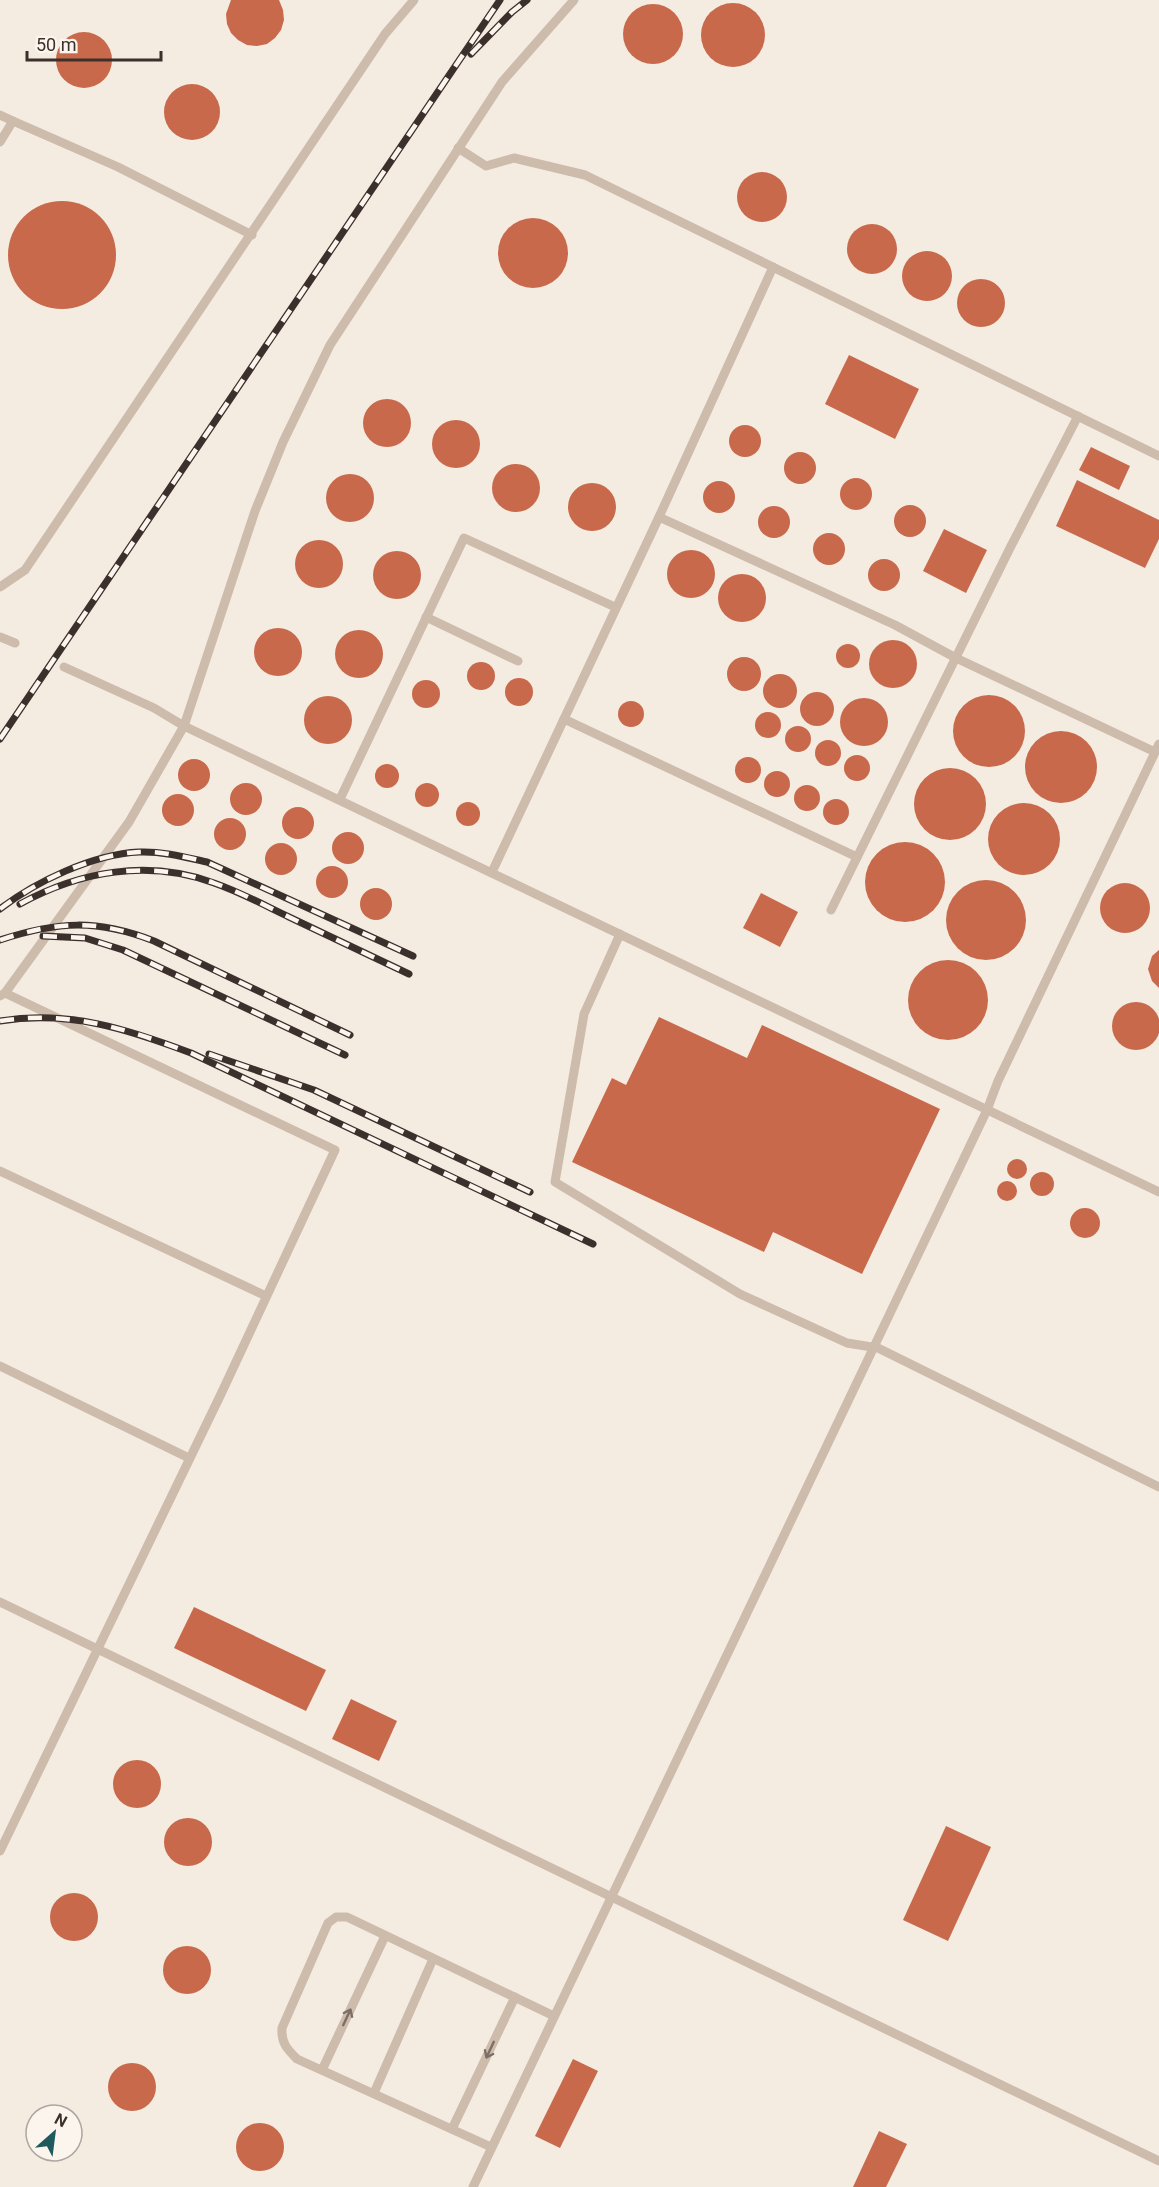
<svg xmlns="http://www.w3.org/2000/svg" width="1159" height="2187" font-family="Roboto,sans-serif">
  <rect width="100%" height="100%" fill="#f4ebe1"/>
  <!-- building -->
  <g fill="#c8694b">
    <polygon points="231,0 279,0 283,10 284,20 281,30 275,38 267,44 257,46 247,45 238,40 231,33 227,24 226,14"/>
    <circle cx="733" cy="35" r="32"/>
    <circle cx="653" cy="34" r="30"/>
    <circle cx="84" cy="60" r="28"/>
    <circle cx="192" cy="112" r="28"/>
    <circle cx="762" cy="197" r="25"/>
    <circle cx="62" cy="255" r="54"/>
    <circle cx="533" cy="253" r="35"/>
    <circle cx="872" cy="249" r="25"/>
    <circle cx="927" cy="276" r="25"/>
    <circle cx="981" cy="303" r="24"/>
    <polygon points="849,355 919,389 895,439 825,404"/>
    <circle cx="387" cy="423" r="24"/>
    <circle cx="456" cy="444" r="24"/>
    <circle cx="745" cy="441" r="16"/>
    <polygon points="1091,447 1130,466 1119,490 1079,470"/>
    <circle cx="800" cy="468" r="16"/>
    <circle cx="516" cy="488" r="24"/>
    <circle cx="350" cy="498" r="24"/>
    <circle cx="856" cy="494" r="16"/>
    <polygon points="1077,480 1159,520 1159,539 1145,568 1056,526"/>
    <circle cx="719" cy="497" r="16"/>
    <circle cx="592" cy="507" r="24"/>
    <circle cx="910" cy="521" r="16"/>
    <circle cx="774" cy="522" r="16"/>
    <polygon points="944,529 987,550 966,593 923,571"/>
    <circle cx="829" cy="549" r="16"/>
    <circle cx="319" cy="564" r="24"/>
    <circle cx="691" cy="574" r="24"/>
    <circle cx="397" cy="575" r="24"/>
    <circle cx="884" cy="575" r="16"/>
    <circle cx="742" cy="598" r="24"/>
    <circle cx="278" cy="652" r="24"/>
    <circle cx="359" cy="654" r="24"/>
    <circle cx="893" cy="664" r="24"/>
    <circle cx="848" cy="656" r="12"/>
    <circle cx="744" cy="674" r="17"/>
    <circle cx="481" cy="676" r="14"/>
    <circle cx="780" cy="691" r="17"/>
    <circle cx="519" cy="692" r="14"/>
    <circle cx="426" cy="694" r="14"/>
    <circle cx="817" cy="709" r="17"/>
    <circle cx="989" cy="731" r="36"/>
    <circle cx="328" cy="720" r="24"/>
    <circle cx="864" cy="722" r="24"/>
    <circle cx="631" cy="714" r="13"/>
    <circle cx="768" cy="725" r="13"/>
    <circle cx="798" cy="739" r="13"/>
    <circle cx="1061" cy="767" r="36"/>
    <circle cx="828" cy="753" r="13"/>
    <circle cx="857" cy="768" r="13"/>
    <circle cx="748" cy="770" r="13"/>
    <circle cx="194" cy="775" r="16"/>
    <circle cx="387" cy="776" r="12"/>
    <circle cx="950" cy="804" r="36"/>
    <circle cx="777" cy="784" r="13"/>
    <circle cx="246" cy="799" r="16"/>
    <circle cx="427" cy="795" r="12"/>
    <circle cx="807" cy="798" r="13"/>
    <circle cx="178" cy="810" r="16"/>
    <circle cx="836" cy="812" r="13"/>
    <circle cx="468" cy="814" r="12"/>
    <circle cx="1024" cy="839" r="36"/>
    <circle cx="298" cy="823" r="16"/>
    <circle cx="230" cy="834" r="16"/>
    <circle cx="348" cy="848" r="16"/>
    <circle cx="905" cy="882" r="40"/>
    <circle cx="281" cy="859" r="16"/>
    <circle cx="332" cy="882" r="16"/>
    <circle cx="986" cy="920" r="40"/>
    <circle cx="1125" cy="908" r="25"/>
    <circle cx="376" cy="904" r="16"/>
    <polygon points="761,893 798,912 780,947 743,928"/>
    <polygon points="1159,950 1159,988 1152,981 1148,969 1152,956"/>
    <circle cx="948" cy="1000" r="40"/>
    <circle cx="1136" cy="1026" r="24"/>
    <polygon points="659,1017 747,1058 762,1025 940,1109 862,1274 773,1232 764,1252 572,1162 612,1078 626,1085"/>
    <circle cx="1017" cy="1169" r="10"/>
    <circle cx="1042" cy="1184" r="12"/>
    <circle cx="1007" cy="1191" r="10"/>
    <circle cx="1085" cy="1223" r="15"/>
    <polygon points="194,1607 326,1670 306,1711 174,1648"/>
    <polygon points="351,1699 397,1721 379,1761 332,1739"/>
    <circle cx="137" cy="1784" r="24"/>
    <circle cx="188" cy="1842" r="24"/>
    <polygon points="946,1826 991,1847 948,1941 903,1920"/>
    <circle cx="74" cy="1917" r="24"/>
    <circle cx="187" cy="1970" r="24"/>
    <polygon points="573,2059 598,2071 560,2148 535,2136"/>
    <circle cx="132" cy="2087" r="24"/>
    <circle cx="260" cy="2147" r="24"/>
    <polygon points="879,2131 907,2144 886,2187 853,2187"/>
  </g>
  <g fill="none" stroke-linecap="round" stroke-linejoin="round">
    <!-- service -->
    <g stroke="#cdbbac" stroke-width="9">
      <polyline points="574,0 502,82 330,345 283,442 255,511 184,726 1159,1192"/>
      <polyline points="0,115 13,121"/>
      <polyline points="0,142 13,121 118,167 252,235"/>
      <polyline points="458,148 486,166 514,158 585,175 1159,456"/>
      <polyline points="659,517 773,267"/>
      <polyline points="0,587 25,570 385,34 414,0"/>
      <polyline points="426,617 518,661"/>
      <polyline points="0,637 15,643"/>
      <polyline points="564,719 857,857"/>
      <polyline points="340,799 464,538 615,607"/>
      <polyline points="492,872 659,517 895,625 956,658 1155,752"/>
      <polyline points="831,910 1010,548 1078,416"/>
      <polyline points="620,934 584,1014 555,1182 740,1294 847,1343 878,1348 1159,1487"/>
      <polyline points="5,993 129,822 184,726 154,708 64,667"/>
      <polyline points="0,996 5,993 335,1150 221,1394 0,1851"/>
      <polyline points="0,1171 266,1296"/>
      <polyline points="0,1366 189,1458"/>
      <polyline points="0,1602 1159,2161"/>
      <polyline points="322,2070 385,1936"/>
      <polyline points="374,2093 433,1959"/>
      <polyline points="452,2129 515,1997"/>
      <path d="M491 2147 297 2059C287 2049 281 2043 282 2028L328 1923 336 1917H347L554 2016"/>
      <polyline points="473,2187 987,1110 998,1081 1159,744"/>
    </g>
    <defs>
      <g id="rail">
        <polyline points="471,54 512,12 527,0"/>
        <polyline points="0,739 500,0"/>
        <path d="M20 904C80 871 148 859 214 883 240 892 264 905 289 917 329 936 369 955 409 974"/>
        <path d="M0 909C35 882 93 854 139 852 162 851 185 857 207 862L413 956"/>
        <polyline points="43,936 85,938 123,950 345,1055"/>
        <path d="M0 940C58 921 97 919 154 941L350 1035"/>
        <path d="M0 1021C70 1010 127 1029 191 1053L593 1244"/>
        <polyline points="209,1054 314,1090 530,1192"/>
      </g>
    </defs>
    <!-- rail casing -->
    <use href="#rail" stroke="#3b302b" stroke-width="7"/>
    <!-- rail -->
    <use href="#rail" stroke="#fbf5ee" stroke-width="4.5" stroke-dasharray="14" stroke-linecap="butt"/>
  </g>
  <!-- one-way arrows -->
  <defs><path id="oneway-shaft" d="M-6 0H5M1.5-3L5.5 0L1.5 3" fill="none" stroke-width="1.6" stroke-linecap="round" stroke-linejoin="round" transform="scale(1.5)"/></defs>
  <g stroke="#7d6f65">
    <use href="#oneway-shaft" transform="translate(347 2017) rotate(-65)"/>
    <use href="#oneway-shaft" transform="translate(490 2050) rotate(115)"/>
  </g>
  <!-- north arrow -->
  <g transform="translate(54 2133) rotate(28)"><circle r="28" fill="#fbf5ee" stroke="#aea6a0" stroke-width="1.5"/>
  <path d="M0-4.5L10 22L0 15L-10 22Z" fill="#1f5a5e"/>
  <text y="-9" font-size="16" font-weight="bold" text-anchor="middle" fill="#3b302b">N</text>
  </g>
  <!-- scale -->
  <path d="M27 51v9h134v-9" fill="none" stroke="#3b302b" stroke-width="3"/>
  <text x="36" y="51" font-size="18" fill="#3b302b" stroke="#fbf5ee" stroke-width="4.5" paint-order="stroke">50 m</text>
</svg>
